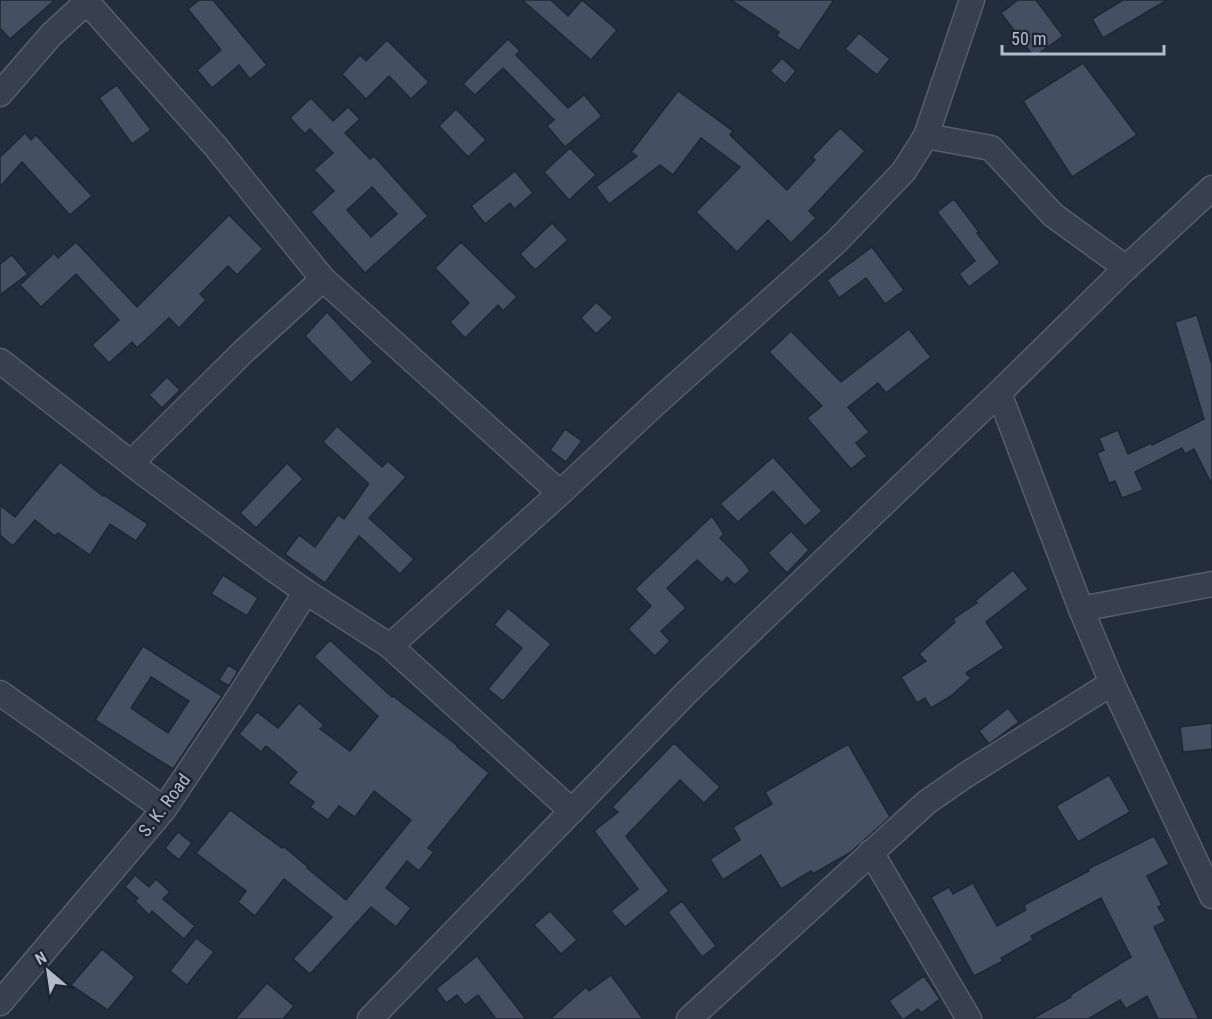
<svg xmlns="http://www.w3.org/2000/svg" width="1212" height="1019" font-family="'Roboto Condensed',sans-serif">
  <rect width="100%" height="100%" fill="#232e3d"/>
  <!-- building -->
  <g fill="#445061" stroke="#1e2733" stroke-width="1.5" fill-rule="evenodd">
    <polygon points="0,0 55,0 10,39 0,28"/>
    <polygon points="199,0 213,0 267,65 250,79 239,65 212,88 197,70 221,50 188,9"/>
    <polygon points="522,0 551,0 568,16 582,0 617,30 591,60"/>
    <polygon points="731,0 834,0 799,51 776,36 779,32"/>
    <polygon points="1018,0 1036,0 1063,36 1034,57 1001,13"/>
    <polygon points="1123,0 1167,0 1103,38 1092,19"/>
    <polygon points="859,33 890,59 877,75 845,49"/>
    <polygon points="508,39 520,51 516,55 568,108 584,95 602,116 565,147 547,126 554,120 503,68 475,95 463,84"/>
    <polygon points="387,40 429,82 411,99 389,76 366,99 342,74 360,55 366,61"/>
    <polygon points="782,58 796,71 785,84 770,71"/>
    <polygon points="1083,63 1137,135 1072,177 1023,101"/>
    <polygon points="117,85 151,130 132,144 99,98"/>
    <polygon points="678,91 733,131 730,135 787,190 815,160 812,157 840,128 865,151 809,211 816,218 791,243 768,220 737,252 696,212 740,167 701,138 673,175 660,165 609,204 596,187 637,156 631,152"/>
    <path d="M311 98 333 121 348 107 360 119 345 133 370 159 374 156 428 216 365 273 311 212 334 191 314 170 333 153 310 129 305 134 290 118ZM372 187 397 214 371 237 347 210Z"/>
    <polygon points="456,109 486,140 468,157 439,126"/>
    <polygon points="25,133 31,140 36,135 92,196 70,215 22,162 0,187 0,157"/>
    <polygon points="570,148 596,175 569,200 544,172"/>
    <polygon points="515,171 533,193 514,209 510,203 485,224 471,206"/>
    <polygon points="954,199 979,232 977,233 1000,263 969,287 959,274 975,261 937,212"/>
    <polygon points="229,215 263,249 237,275 228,266 200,294 206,300 179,328 169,318 137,348 132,342 109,363 92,345 119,320 76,274 41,307 20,285 54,253 58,258 76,242 137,307"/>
    <polygon points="552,223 568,240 535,270 520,254"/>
    <polygon points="461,242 517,297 503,311 498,305 465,338 450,322 469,303 435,268"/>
    <polygon points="872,247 904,290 885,304 866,278 839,298 827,280"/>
    <polygon points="12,255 28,274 0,295 0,264"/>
    <polygon points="596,302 613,318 596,334 581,318"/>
    <polygon points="327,312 373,362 351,383 305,336"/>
    <polygon points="1197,315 1212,365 1212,485 1194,449 1185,454 1182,448 1135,472 1143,490 1122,498 1115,481 1109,483 1097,453 1104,450 1099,438 1118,430 1128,454 1151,443 1152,445 1204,419 1175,322"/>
    <polygon points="909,329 931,357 886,393 878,383 848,407 869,432 856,443 867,456 851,469 807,418 822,406 769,352 791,331 841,382"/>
    <polygon points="167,377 180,390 162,408 149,395"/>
    <polygon points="337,426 382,467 388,461 406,477 369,518 414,559 400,574 359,536 325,583 285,554 299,535 315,547 338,515 344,519 368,485 368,483 323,442"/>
    <polygon points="565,429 582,441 566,462 550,450"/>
    <polygon points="773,457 822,511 805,526 773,491 738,522 720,504"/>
    <polygon points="60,462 103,496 104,495 148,524 136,541 110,524 90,555 58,533 55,536 35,520 13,546 0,535 0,505 15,517"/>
    <polygon points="287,463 303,479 256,528 240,513"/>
    <polygon points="712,516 724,534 720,538 743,561 750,571 735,585 727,577 722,583 697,560 667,588 686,608 661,631 670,641 655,656 628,629 651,606 635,589"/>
    <polygon points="791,531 809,550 787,573 768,553"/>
    <polygon points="1013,570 1028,589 986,622 1004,648 966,673 971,678 951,696 931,708 925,698 917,703 901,677 926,661 919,654 955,622 953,619 977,603 975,601"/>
    <polygon points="223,575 258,598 247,616 211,594"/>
    <polygon points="508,608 551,644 503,701 488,689 522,648 494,625"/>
    <polygon points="330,640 392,697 393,696 458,746 457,747 489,773 428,848 434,852 419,871 407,861 386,888 411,908 396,927 371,907 310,974 293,959 332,917 284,879 255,916 238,902 246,891 196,853 230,810 282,848 283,846 308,867 307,868 346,900 411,820 374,791 355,817 339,806 328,820 310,807 314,802 288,783 297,772 266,746 261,752 239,734 257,712 278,728 299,703 324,725 320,729 350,751 378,716 314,657"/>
    <path d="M143 646 222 696 173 769 95 720ZM151 677 189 701 168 733 131 708Z"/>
    <polygon points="228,665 238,671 229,686 219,680"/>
    <polygon points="1008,708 1019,722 989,744 979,731"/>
    <polygon points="1212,723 1212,749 1183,752 1180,727"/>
    <polygon points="674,743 720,787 704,803 680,780 626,836 669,891 625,927 611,911 638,889 594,831 618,812 612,807"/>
    <polygon points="848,744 890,817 851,852 813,874 811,871 781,889 761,855 723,880 710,859 740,840 733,827 772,804 765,792"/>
    <polygon points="1109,775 1130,812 1078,842 1056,806"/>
    <polygon points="178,832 192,843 179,860 165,848"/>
    <polygon points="1154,836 1169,864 1147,876 1162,905 1158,907 1166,921 1154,927 1199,1019 1158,1019 1147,996 1126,1009 1120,1000 1088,1019 1032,1019 1071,997 1070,995 1131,957 1101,898 1031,936 1033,940 1001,958 1003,961 974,976 931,897 949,887 953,894 973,883 997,926 1026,910 1024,905 1089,871 1088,869"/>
    <polygon points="135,875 149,887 156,879 170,892 163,899 195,926 184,939 152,911 149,915 135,901 138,898 125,887"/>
    <polygon points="682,901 716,946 702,957 668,912"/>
    <polygon points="550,911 577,940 561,954 534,925"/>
    <polygon points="196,938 214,952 187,985 170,971"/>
    <polygon points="102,949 135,977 108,1010 71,985"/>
    <polygon points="477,956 526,1019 496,1019 478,995 465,1005 457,995 446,1003 436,989"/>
    <polygon points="611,975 643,1019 550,1019 586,987 589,991"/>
    <polygon points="924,976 940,999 921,1013 918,1009 904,1019 902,1019 889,1001"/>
    <polygon points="267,983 294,1006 283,1019 235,1019"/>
  </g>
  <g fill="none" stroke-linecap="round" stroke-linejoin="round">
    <defs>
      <g id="street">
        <polyline points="87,2 216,147 323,279 560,493"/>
        <polyline points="0,94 51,35 89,0"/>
        <polyline points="926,136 991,148 1053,215 1126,268"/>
        <polyline points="0,361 145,474 272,568 306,592 390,646 572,811"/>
        <polyline points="999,393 1081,609 1112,683 1212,896"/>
        <polyline points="131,463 244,351 323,279"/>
        <polyline points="1081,609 1212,584"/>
        <polyline points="390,646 560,493 656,403 837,241 904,171 926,136 972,0"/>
        <polyline points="0,693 164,809"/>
        <polyline points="871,852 969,1019"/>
        <polyline points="0,1003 164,809 235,703 306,592"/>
        <polyline points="370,1019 687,692 999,393 1126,268 1212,188"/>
        <polyline points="689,1019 927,802 969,773 1112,683"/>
      </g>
    </defs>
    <!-- street casing -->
    <use href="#street" stroke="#555e6a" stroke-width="27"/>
    <!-- street -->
    <use href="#street" stroke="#37404d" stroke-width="24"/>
  </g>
  <g text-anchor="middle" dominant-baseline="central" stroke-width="5" stroke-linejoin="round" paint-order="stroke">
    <!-- street labels -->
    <g font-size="18" fill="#b2bbc8" stroke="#1c2531">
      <text transform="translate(164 805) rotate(-53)">S. K. Road</text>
    </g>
  </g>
  <!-- north arrow -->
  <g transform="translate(48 971) rotate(331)" stroke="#1c2531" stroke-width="4.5" paint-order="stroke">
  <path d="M0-4.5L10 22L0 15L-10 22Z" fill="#b2bbc8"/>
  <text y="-9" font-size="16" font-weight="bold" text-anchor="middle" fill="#b2bbc8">N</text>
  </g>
  <!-- scale -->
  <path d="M1002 45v9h162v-9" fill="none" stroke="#b2bbc8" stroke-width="3"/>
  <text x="1011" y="45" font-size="18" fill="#b2bbc8" stroke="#1c2531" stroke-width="4.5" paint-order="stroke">50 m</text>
</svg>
